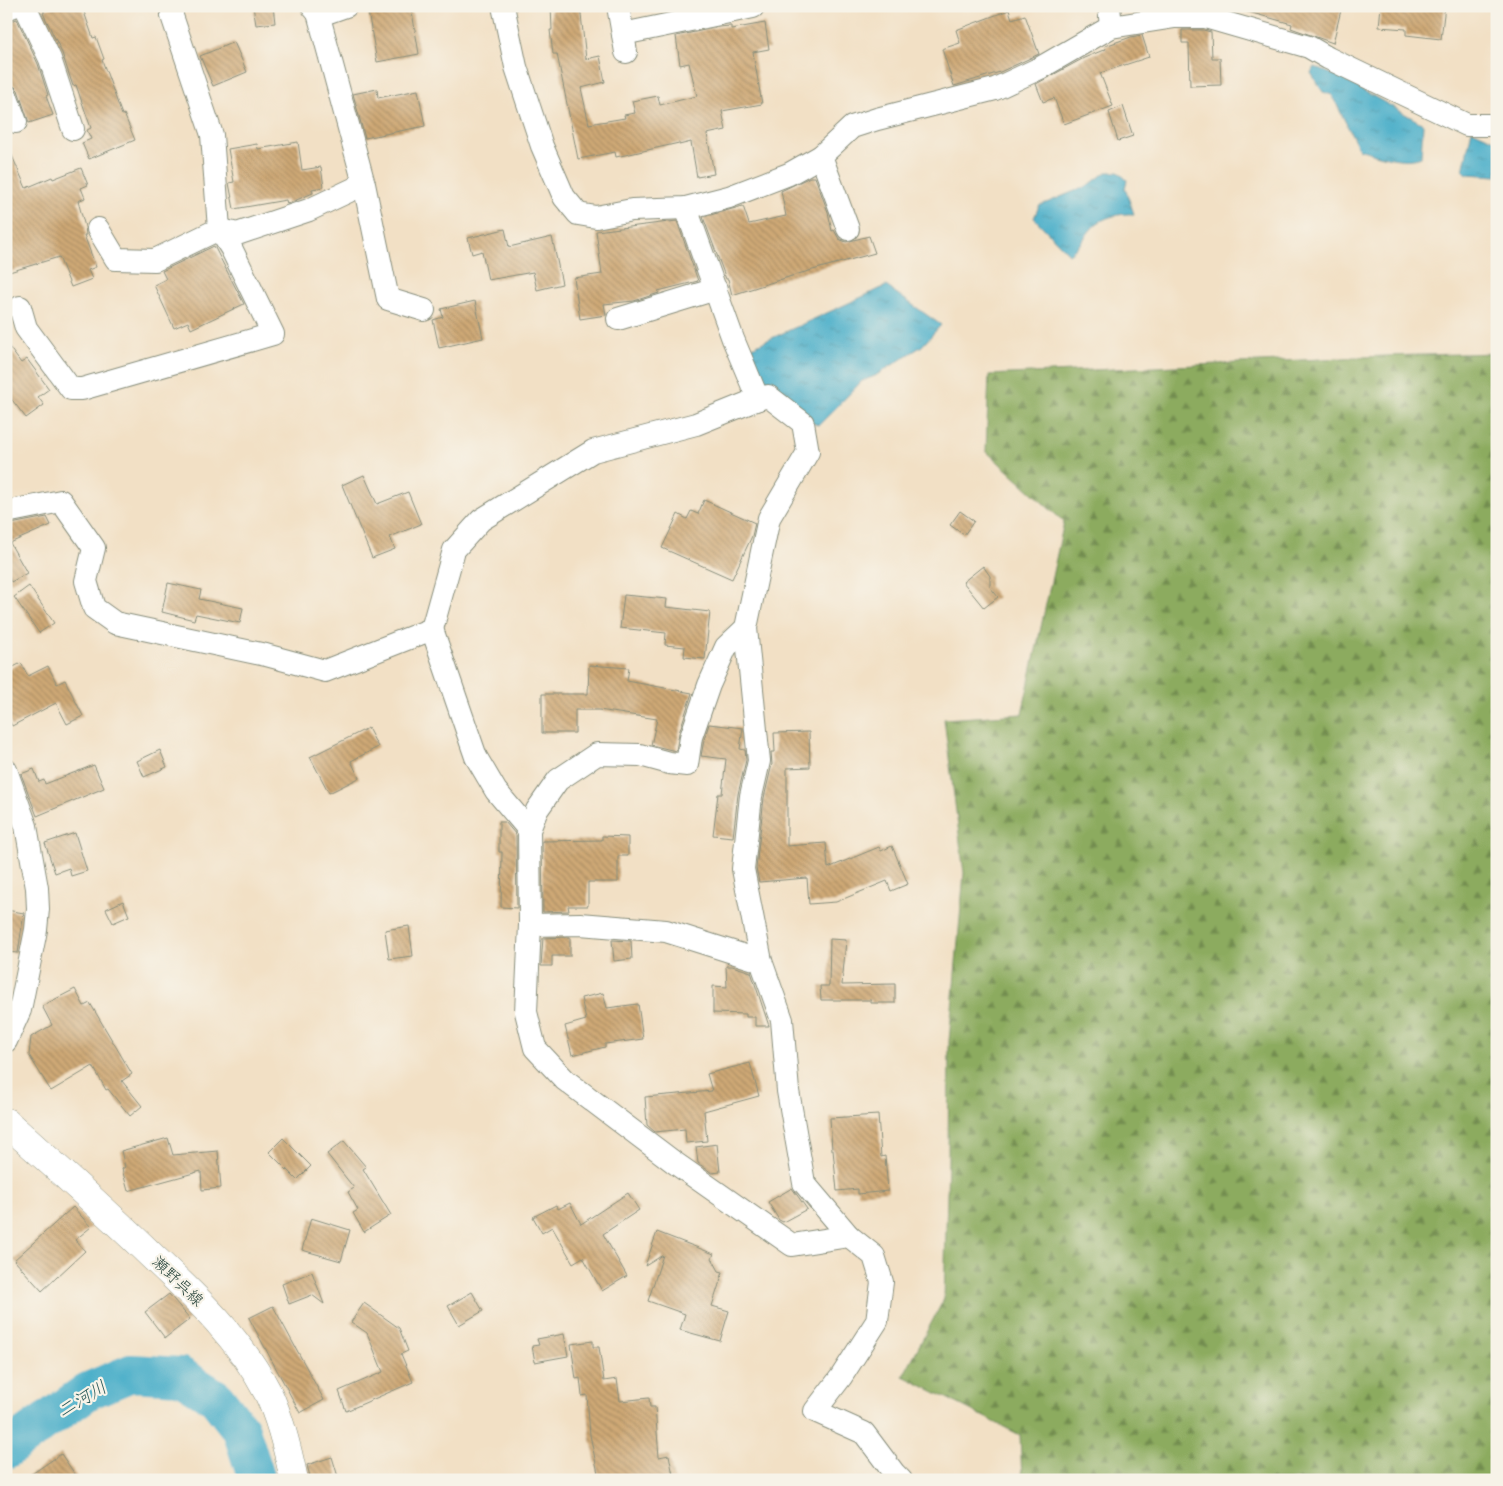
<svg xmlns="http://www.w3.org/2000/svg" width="1503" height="1486" font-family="Itim,'Klee One',sans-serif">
  <defs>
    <pattern id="forest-firs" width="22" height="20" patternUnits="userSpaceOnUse" patternTransform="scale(1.25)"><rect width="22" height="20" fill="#8cab5f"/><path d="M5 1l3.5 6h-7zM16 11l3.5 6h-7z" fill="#728c4f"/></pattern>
    <pattern id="water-ripples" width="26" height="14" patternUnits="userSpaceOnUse" patternTransform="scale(1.25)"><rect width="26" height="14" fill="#4aaec9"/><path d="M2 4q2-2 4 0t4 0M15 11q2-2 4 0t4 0" fill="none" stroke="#3d8fa4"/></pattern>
    <pattern id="building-back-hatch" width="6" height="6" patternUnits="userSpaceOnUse" patternTransform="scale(1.25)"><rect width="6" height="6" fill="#cfa976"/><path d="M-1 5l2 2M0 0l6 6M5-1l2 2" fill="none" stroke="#a78b62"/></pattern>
  </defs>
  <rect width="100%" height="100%" fill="#f7f3e8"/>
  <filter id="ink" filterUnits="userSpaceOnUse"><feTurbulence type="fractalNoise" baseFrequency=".02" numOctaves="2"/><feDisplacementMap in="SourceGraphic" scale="10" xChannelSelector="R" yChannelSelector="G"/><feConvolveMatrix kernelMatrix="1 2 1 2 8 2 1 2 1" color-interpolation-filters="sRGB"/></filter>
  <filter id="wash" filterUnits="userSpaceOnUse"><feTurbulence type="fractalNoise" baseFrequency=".0096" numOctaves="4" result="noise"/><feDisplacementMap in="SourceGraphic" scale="20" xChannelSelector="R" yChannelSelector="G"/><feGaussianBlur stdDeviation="1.12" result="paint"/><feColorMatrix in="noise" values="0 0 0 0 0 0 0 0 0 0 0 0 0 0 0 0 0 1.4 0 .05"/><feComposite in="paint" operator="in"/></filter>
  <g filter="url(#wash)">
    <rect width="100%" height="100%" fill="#f2e0c5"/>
    <!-- forest -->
    <polygon fill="url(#forest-firs)" stroke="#56744a" points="1497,353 1497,1480 1022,1480 1020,1435 903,1376 944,1299 948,1160 949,1041 964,873 944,719 1022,714 1064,522 986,451 989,375 1384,356"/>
    <!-- water -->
    <g fill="url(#water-ripples)" stroke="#34767e">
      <path d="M1314 67 1339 77 1423 124 1421 157C1404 164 1375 154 1359 149L1332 95 1323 92 1311 73Z"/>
      <polygon points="1472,130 1497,141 1497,176 1468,174 1463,171"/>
      <path d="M1106 172H1118L1127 180 1125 188 1134 214C1121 213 1102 217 1093 227 1083 238 1083 244 1069 254L1034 218 1039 206 1089 185Z"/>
      <polygon points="886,286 941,325 922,346 875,376 862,381 819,425 811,423 798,405 756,374 748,349"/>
    </g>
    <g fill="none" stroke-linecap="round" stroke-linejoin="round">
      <!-- river -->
      <polyline stroke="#4aaec9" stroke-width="38" points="6,1450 88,1391 131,1373 181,1376 216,1398 241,1430 257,1480"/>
    </g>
    <g id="blocks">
      <!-- building -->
      <g fill="url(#building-back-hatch)">
        <polygon points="55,6 82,6 93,38 96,37 104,59 102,60 122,115 124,114 135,140 89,159 82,143 91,139 87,130 91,128 76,85 73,86 62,53 43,13 44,13 44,10"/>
        <polygon points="253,6 273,6 275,23 256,25"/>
        <polygon points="367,6 411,6 419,54 377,62"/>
        <polygon points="551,6 580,6 586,59 600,56 605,82 581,88 589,124 625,118 624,115 635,113 632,101 658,96 660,105 697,96 689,63 680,65 676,36 719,27 731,26 731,29 765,23 769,49 753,52 762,104 722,111 726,130 707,134 714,174 697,177 691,142 679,145 679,143 616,157 615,152 578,159 557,54 553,54 550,30 552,30"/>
        <polygon points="1246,6 1342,6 1333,43 1291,28 1292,24 1245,11"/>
        <polygon points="1381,6 1445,6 1441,39 1406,35 1406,29 1379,27"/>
        <polygon points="1009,10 1012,19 1025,15 1039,54 1000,72 954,86 942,49 960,43 956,30"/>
        <polygon points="17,19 38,64 48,95 46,96 53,115 29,123 18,90 12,84 6,68 6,22"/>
        <polygon points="1182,30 1203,30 1211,32 1212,58 1220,58 1221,85 1190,86 1189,43 1182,43"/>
        <polygon points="1142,35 1149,57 1100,73 1113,106 1064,124 1054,98 1043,102 1036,84 1084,58 1106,49 1105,46 1131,37"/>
        <polygon points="234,42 247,72 213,86 200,56"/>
        <polygon points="377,89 378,98 418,90 425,126 365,138 353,94"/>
        <polygon points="1123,106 1133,136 1118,141 1109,112"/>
        <polygon points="6,142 26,188 52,177 53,179 81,168 88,185 81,188 85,198 78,201 85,227 86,235 84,235 96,267 88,270 92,279 71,287 59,257 6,273"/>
        <polygon points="298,142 302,170 321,167 324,187 312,189 313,193 287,204 286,200 234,209 229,183 234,182 228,149 257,144 258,149"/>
        <polygon points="810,177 815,177 828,212 832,231 834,230 839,239 846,242 869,236 875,253 798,274 732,295 728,279 726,279 703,217 743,206 749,224 786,216 781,191"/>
        <polygon points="677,221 698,281 658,291 659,293 634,301 604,304 606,315 580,319 574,278 602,274 596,231"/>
        <polygon points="505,229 509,247 552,237 562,284 537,290 533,272 488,280 482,251 472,254 468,238"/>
        <polygon points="214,246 244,304 191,329 188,322 174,328 154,285 166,279 162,271"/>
        <polygon points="475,301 483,338 439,348 433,320 443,317 441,309"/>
        <polygon points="6,343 21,363 27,359 49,389 38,397 44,405 26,418 6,392"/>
        <polygon points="364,475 377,504 408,492 421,524 390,537 395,549 372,558 342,485"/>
        <polygon points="704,500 755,523 752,536 732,579 662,548 678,514 687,519 691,511 698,514"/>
        <polygon points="960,511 974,521 964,535 950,525"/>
        <polygon points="47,517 51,525 10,543 27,573 11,582 6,573 6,525"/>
        <polygon points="983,566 990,576 990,587 998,597 984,608 963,582"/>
        <polygon points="168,583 201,590 199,599 243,608 240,623 196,614 194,620 162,612"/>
        <polygon points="29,586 54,623 39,633 14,597"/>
        <polygon points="624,595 667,599 666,607 710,612 705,659 684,657 685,647 665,645 666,633 620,628"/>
        <polygon points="21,663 28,676 48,666 57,684 65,680 83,716 67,724 56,703 12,726 6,714 6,671"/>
        <polygon points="589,665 629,668 627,681 692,693 679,733 676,751 651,745 657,719 599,710 575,710 575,733 542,733 542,694 588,694"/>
        <polygon points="709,724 743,728 740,749 745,750 746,760 738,794 733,837 713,835 718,794 722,794 726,759 701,756 704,740"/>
        <polygon points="368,728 378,747 351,761 359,778 329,793 310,757"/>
        <polygon points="809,732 810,767 787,768 787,846 826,843 828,868 879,847 881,851 892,846 908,884 891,891 887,881 836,902 809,904 807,878 759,882 756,868 764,798 772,764 771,752 775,752 774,733"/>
        <polygon points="160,750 167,767 144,777 137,761"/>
        <polygon points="94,765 104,788 37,816 21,774 34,769 39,782 44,780 45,784"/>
        <polygon points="499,822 505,822 516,835 517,908 501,907 502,852 499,852"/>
        <polygon points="75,833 87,871 71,876 69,868 55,873 45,843"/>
        <polygon points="602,836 628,837 628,856 618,856 618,882 588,882 588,906 568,906 569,911 543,912 542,841 602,840"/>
        <polygon points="123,901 129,916 113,923 106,909"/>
        <polygon points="6,910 24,913 18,953 6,952"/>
        <polygon points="409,926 413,956 389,959 385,930"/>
        <polygon points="570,937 570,956 552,956 552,966 541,966 543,938"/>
        <polygon points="830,939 846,940 842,985 895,984 895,1003 871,1003 871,1000 821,1000 820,986 829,986"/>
        <polygon points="612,940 631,941 632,959 614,961"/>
        <polygon points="726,966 732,966 751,972 769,1026 755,1026 755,1017 746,1017 746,1014 713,1013 713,986 727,987"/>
        <polygon points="75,989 84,1006 90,1003 132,1074 122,1081 142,1106 130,1116 108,1089 106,1090 93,1066 51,1091 29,1055 31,1037 52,1025 42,1006"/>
        <polygon points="603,993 607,1008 638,1004 643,1039 605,1044 605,1047 572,1055 565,1026 586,1020 581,998"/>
        <polygon points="750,1063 759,1096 704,1111 707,1141 686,1143 685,1129 655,1132 647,1125 645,1097 712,1091 707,1074"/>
        <polygon points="878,1115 881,1157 885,1156 888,1191 858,1194 858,1189 837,1191 833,1150 832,1150 830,1118"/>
        <polygon points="168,1138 173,1155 218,1151 221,1188 202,1190 201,1171 128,1191 122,1169 125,1167 121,1151"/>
        <polygon points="283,1138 311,1166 297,1180 269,1152"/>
        <polygon points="344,1141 366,1167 363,1169 391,1215 364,1232 353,1213 358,1210 348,1192 354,1188 327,1154"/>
        <polygon points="717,1144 720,1172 712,1173 698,1163 696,1147"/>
        <polygon points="792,1188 807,1209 783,1222 779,1220 768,1202"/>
        <polygon points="628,1193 639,1210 603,1234 627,1276 602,1291 583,1257 573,1263 552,1227 542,1233 533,1217 556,1205 558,1209 570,1203 581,1224"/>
        <polygon points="73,1207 91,1227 75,1240 85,1251 42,1291 14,1260"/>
        <polygon points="311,1218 350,1230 341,1261 302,1250"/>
        <polygon points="657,1232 714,1254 712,1258 719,1271 723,1272 712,1306 729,1311 720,1341 680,1330 685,1314 648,1301 663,1255 645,1266"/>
        <polygon points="312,1272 324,1304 312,1295 289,1304 282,1284"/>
        <polygon points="472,1292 483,1311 459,1325 448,1306"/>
        <polygon points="169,1294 190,1319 165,1338 145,1312"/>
        <polygon points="364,1303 399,1328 408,1351 401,1354 413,1382 346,1411 339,1391 383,1372 367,1333 351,1322"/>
        <polygon points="273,1306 324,1400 300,1413 249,1318"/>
        <polygon points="564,1334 568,1356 535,1362 532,1346 539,1345 537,1339"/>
        <polygon points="593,1341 593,1347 599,1347 604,1381 617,1379 620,1401 649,1398 650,1407 655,1407 659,1457 669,1455 674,1480 604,1480 603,1477 599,1478 590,1435 587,1395 582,1396 580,1378 576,1379 571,1344"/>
        <polygon points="61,1454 79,1480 23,1480"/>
        <polygon points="332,1457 339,1480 311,1480 307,1465"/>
      </g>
    </g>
  </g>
  <g filter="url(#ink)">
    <use href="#blocks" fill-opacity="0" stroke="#888e7c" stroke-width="1"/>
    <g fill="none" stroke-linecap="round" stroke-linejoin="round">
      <defs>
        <g id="street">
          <polyline points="25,6 50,59 73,129"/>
          <polyline points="312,6 318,13 329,12 346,6"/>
          <polyline points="503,6 516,67 542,146 564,197 578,214 596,217 632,210 686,208 729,197 789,174 821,156 852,127 877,119 995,89 1040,68 1111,27 1175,17 1205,17 1309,47 1328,58 1467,125 1497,125"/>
          <polyline points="618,6 626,52"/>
          <polyline points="1109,6 1111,27"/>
          <polyline points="6,9 14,6"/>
          <polyline points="318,13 364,184 388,299 424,310"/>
          <polyline points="623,34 753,7"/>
          <polyline points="6,95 16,122"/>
          <polyline points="821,156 848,229"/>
          <polyline points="686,208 733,339 758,399 768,396 803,423 808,452 769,518 746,628 759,761 751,796 743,869 761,961 782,1020 788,1091 804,1183 849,1236 874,1256 882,1282 877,1321 841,1377 815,1411 864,1433 894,1473 901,1480"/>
          <polyline points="98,229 116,259 155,260 219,229 212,135 172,16 172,6"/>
          <polyline points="20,307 26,328 71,389 82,389 273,334 231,248 219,229 237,234 309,210 364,184"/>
          <polyline points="618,319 716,289"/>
          <polyline points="6,512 61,501 94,548 86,581 94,608 115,623 266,655 325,671 432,629 476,757 496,791 529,830"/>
          <polyline points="746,628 726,647 709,685 691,737 687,765 669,763 640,755 597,754 558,780 537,810 529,830 530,925 526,1012 535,1048 565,1080 675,1163 792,1245 849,1236"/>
          <polyline points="432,629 454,550 481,520 593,451 696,424 758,399"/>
          <polyline points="6,770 26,826 37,888 38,909 36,930 20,1010 6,1041"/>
          <polyline points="530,925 580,924 666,931 761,961"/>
        </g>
        <path id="secondary" d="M6 1122C56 1167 106 1211 154 1258 198 1299 240 1339 268 1393 281 1420 288 1450 294 1480"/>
      </defs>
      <!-- street casing -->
      <use href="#street" stroke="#888e7c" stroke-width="24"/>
      <!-- secondary casing -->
      <use href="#secondary" stroke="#888e7c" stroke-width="29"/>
      <!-- street -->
      <use href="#street" stroke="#fff" stroke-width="22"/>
      <!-- secondary -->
      <use href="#secondary" stroke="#fff" stroke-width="28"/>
    </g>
  </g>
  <g text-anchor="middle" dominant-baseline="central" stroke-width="4.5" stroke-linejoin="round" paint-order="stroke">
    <!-- street labels -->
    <g font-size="16" fill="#1f3d34" stroke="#f7f3e8">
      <text transform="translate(178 1281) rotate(44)">瀬野呉線</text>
    </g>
    <!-- water labels -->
    <g font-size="18" font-style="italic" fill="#2a5959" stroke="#f7f3e8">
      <text transform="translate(82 1399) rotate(-31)">二河川</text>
    </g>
  </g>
  <!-- margin -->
  <rect width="1503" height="1486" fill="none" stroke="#f7f3e8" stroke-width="25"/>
</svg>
